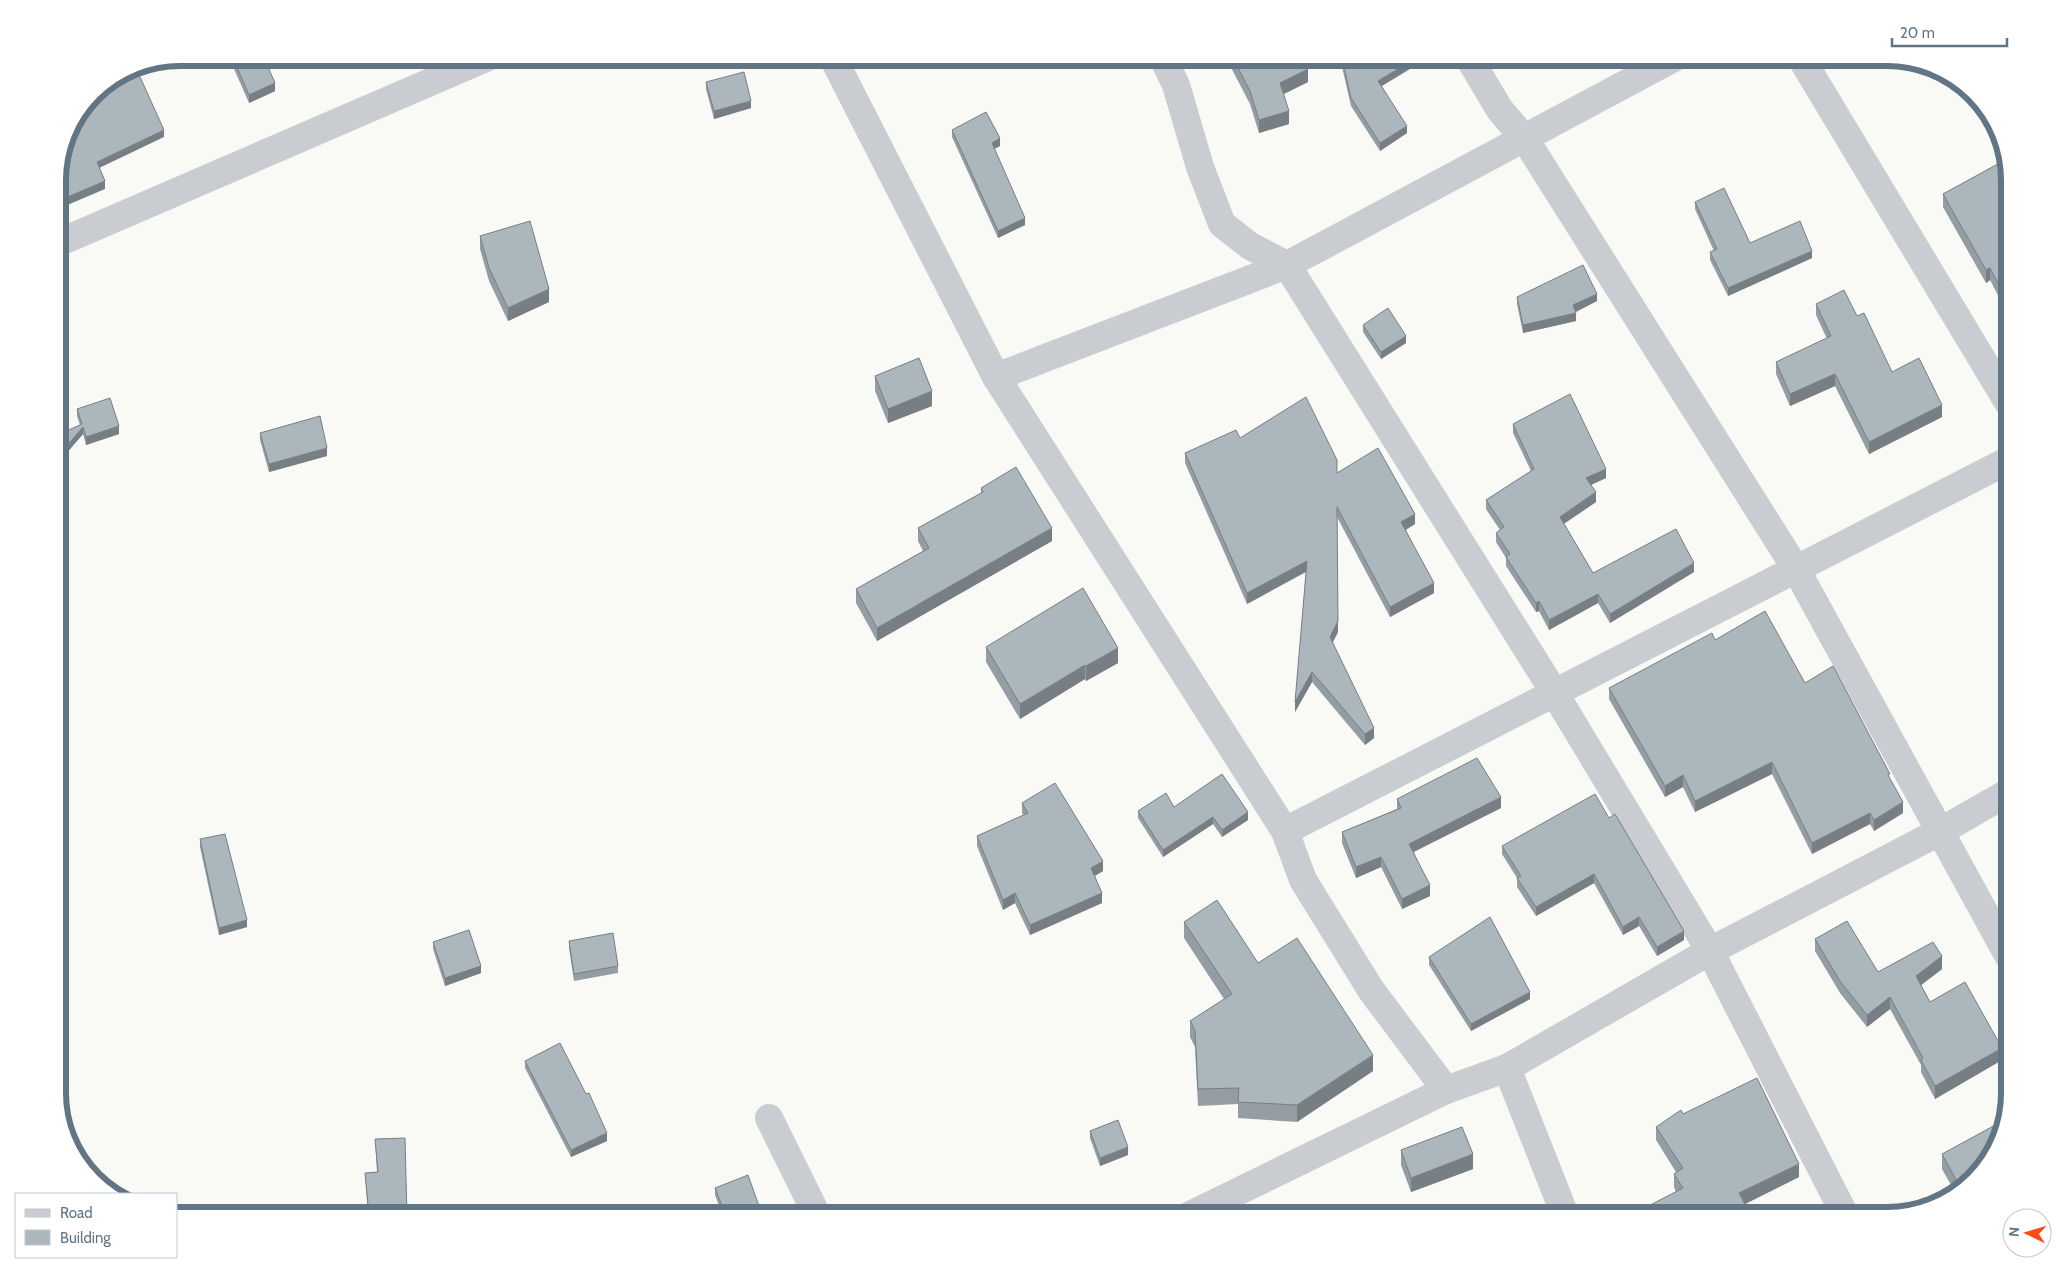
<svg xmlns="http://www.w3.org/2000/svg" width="2067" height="1273" font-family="Cabin,sans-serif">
  <rect width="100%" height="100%" fill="#f9f9f6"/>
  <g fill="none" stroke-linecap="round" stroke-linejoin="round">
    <!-- street -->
    <g stroke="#c9cdd1" stroke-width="28">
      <polyline points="833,58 996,377 1285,831 1303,880 1371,990 1446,1090"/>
      <polyline points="1163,58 1176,85 1200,167 1222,224 1250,246 1287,265 1554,692 1710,951 1845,1215"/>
      <polyline points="1469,58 1500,110 1525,139 1796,569 2009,957"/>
      <polyline points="1801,58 2009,404"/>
      <polyline points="58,243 486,58"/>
      <polyline points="996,377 1287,265 1674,58"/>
      <polyline points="1285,831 2009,460"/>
      <polyline points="1507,1068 1565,1215"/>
      <polyline points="769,1118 817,1215"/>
      <polyline points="1190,1215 1446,1090 1507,1068 1710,951 1939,832 2009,792"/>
    </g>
  </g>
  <!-- wall -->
  <g fill="#949da3">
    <polygon points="231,58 264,58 275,91 249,103 231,62"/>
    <polygon points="1226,58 1308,58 1308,82 1283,94 1289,124 1259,133 1250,104"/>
    <polygon points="1340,58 1428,58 1382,86 1407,133 1380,151 1351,106"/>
    <polygon points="706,82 751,108 714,119 706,89"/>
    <polygon points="952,130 1000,146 994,149 1025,225 998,238 952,137"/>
    <polygon points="2005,160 2001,301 1990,280 1986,283 1943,207 1943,194"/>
    <polygon points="1695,202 1750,243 1812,258 1728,296 1710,260 1710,252 1714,251 1695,209"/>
    <polygon points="480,236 549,302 508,321 489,281 480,249"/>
    <polygon points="1517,297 1597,301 1576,312 1576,321 1523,333 1517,304"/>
    <polygon points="1816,304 1892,372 1942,417 1869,454 1835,386 1790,406 1776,374 1776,362 1827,339 1816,315"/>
    <polygon points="1363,325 1406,343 1381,359 1363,332"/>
    <polygon points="875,376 932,406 888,423 875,391"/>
    <polygon points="77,409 119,434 86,445 83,434 58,463 58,435 80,425 77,416"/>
    <polygon points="1513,424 1606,478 1591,485 1596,502 1564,524 1593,573 1694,572 1610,623 1598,603 1549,630 1539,611 1536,612 1506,566 1506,558 1496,542 1496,533 1500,530 1486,509 1486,500 1531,471 1513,433"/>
    <polygon points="260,433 327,456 269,472 260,440"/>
    <polygon points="1240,438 1337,473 1415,524 1406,530 1434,593 1390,617 1337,517 1338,632 1332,643 1374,738 1365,745 1312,682 1295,712 1306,572 1247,604 1185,463 1185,453"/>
    <polygon points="981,488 1052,541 877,641 856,603 856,589 923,551 918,541 918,528 981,493"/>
    <polygon points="1715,640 1805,683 1890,779 1903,813 1874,831 1870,824 1812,854 1772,774 1695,812 1683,787 1665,797 1609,699 1609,688"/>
    <polygon points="986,647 1118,663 1086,681 1085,679 1020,719 986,662"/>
    <polygon points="1397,799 1501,808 1414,852 1430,896 1402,909 1381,867 1356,878 1342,843 1342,832 1397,809"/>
    <polygon points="1022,803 1103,871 1095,876 1102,903 1030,935 1015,903 1003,910 977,846 977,836 1024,816 1022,813"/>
    <polygon points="1174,807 1248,820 1222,837 1213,824 1163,857 1138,818 1138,811"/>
    <polygon points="1609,818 1684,940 1657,956 1639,926 1623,935 1594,883 1536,916 1517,887 1517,878 1502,854 1502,846"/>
    <polygon points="200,839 247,927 219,935 200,847"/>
    <polygon points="1184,922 1258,963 1373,1071 1297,1122 1238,1118 1238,1104 1198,1106 1195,1047 1190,1037 1190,1021 1224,999 1184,938"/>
    <polygon points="1815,939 1878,972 1942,969 1921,985 1930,1002 2002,1060 1935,1099 1921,1072 1921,1065 1890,1009 1867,1027 1840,993 1815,951"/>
    <polygon points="569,941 618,966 618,973 574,981 569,948"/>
    <polygon points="433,942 481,973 445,986 433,949"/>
    <polygon points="1429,957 1530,999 1471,1031 1429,965"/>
    <polygon points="525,1061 607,1141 571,1157 525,1068"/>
    <polygon points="1683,1114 1799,1177 1745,1204 1751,1216 1633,1216 1633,1214 1676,1192 1674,1187 1674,1174 1676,1172 1656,1140 1656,1127"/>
    <polygon points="1090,1131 1128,1155 1100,1166 1090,1138"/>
    <polygon points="375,1139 407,1216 368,1216 365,1173 377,1172"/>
    <polygon points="1401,1150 1473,1169 1411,1192 1401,1165"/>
    <polygon points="1942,1154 1993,1154 1955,1192 1942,1169"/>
    <polygon points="715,1188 759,1214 754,1216 723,1216 715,1195"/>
  </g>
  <!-- shaded-wall -->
  <g fill="#787f84">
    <polygon points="1416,58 1428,58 1378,88 1378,81"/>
    <polygon points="1308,69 1308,82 1280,96 1280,83"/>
    <polygon points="275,83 275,91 249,103 249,95"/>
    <polygon points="751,101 751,108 714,119 714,111"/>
    <polygon points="1289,111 1289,124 1259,133 1259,120"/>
    <polygon points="1407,126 1407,133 1380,151 1380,143"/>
    <polygon points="164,130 164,137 97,169 97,162"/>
    <polygon points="1000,138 1000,146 992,150 992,143"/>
    <polygon points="105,181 105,189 58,209 58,201"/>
    <polygon points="1025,218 1025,225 998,238 998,231"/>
    <polygon points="1812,251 1812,258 1728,296 1728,288"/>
    <polygon points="1990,268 1990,280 1986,283 1986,270"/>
    <polygon points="2009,284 2009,297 2001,301 2001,289"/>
    <polygon points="549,289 549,302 508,321 508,308"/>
    <polygon points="1597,294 1597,301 1573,313 1573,305"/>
    <polygon points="1576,313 1576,321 1523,333 1523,325"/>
    <polygon points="1406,336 1406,343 1381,359 1381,352"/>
    <polygon points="1835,374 1835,386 1790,406 1790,394"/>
    <polygon points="932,391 932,406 888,423 888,409"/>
    <polygon points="1942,405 1942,417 1869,454 1869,442"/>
    <polygon points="119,426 119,434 86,445 86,437"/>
    <polygon points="83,427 83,434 58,463 58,456"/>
    <polygon points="327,448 327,456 269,472 269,464"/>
    <polygon points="1606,469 1606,478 1586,487 1586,478"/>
    <polygon points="1596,492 1596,502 1560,526 1560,517"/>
    <polygon points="1415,514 1415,524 1401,532 1401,522"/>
    <polygon points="1052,528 1052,541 877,641 877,628"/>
    <polygon points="1307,561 1307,571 1247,604 1247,593"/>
    <polygon points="1694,563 1694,572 1610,623 1610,614"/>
    <polygon points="1434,583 1434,593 1390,617 1390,607"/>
    <polygon points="1598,594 1598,603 1549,630 1549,620"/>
    <polygon points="1539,601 1539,611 1536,612 1536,603"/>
    <polygon points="1338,621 1338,632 1330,648 1330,637"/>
    <polygon points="1118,648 1118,663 1086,681 1086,666"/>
    <polygon points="1085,665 1085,679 1020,719 1020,704"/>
    <polygon points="1312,672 1312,682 1295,712 1295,702"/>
    <polygon points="1374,728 1374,738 1365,745 1365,734"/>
    <polygon points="1772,762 1772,774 1695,812 1695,801"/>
    <polygon points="1683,775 1683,787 1665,797 1665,786"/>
    <polygon points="1501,797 1501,808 1409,854 1409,844"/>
    <polygon points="1903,802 1903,813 1874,831 1874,820"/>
    <polygon points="1248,812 1248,820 1222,837 1222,830"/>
    <polygon points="1870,813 1870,824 1812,854 1812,843"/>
    <polygon points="1213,817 1213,824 1163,857 1163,850"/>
    <polygon points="1381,857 1381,867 1356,878 1356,867"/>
    <polygon points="1103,861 1103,871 1091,878 1091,868"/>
    <polygon points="1594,874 1594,883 1536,916 1536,907"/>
    <polygon points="1430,885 1430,896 1402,909 1402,899"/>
    <polygon points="1015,893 1015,903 1003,910 1003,900"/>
    <polygon points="1102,893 1102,903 1030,935 1030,925"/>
    <polygon points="1639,917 1639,926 1623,935 1623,927"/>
    <polygon points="247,920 247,927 219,935 219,928"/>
    <polygon points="1684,931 1684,940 1657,956 1657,947"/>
    <polygon points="1942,956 1942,969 1916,989 1916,976"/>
    <polygon points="481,966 481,973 445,986 445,978"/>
    <polygon points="1530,992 1530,999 1471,1031 1471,1024"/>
    <polygon points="1890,997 1890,1009 1867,1027 1867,1015"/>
    <polygon points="2002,1048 2002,1060 1935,1099 1935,1086"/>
    <polygon points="1373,1055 1373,1071 1297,1122 1297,1105"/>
    <polygon points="607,1133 607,1141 571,1157 571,1150"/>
    <polygon points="1128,1147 1128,1155 1100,1166 1100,1158"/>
    <polygon points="1473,1154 1473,1169 1411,1192 1411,1178"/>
    <polygon points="1799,1164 1799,1177 1739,1207 1739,1193"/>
    <polygon points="759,1206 759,1214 754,1216 735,1216"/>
  </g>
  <!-- building -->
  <g fill="#acb6bd" stroke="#787f84">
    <polygon points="233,58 264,58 275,83 249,95"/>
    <polygon points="1233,58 1308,58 1308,69 1280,83 1289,111 1259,120 1250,91"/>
    <polygon points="1342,58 1416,58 1378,81 1407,126 1380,143 1351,98"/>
    <polygon points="136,68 164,130 97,162 105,181 58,201 58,173 67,133 94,93 123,74"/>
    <polygon points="744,72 751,101 714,111 706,82"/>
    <polygon points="986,112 1000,138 992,143 1025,218 998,231 952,130"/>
    <polygon points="2005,160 2009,173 2009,284 2001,289 1990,268 1986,270 1943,194"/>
    <polygon points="1724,188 1750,243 1800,221 1812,251 1728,288 1710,252 1717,249 1695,202"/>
    <polygon points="530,221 549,289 508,308 489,268 480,236"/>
    <polygon points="1583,265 1597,294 1573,305 1576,313 1523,325 1517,297"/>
    <polygon points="1844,290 1857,316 1864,313 1892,372 1919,358 1942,405 1869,442 1835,374 1790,394 1776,362 1831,336 1816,304"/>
    <polygon points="1388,308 1406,336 1381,352 1363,325"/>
    <polygon points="919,358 932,391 888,409 875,376"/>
    <polygon points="1570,394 1606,469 1586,478 1596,492 1560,517 1593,573 1676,529 1694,563 1610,614 1598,594 1549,620 1539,601 1536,603 1506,557 1510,554 1496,533 1504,527 1486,500 1534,469 1513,424"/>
    <polygon points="1306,397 1337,460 1337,473 1378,448 1415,514 1401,522 1434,583 1390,607 1337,507 1338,621 1330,637 1374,728 1365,734 1312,672 1295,702 1307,561 1247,593 1185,453 1236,430 1240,438"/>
    <polygon points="110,398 119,426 86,437 83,427 58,456 58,435 82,424 77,409"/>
    <polygon points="320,416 327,448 269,464 260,433"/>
    <polygon points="1016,467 1052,528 877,628 856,589 929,548 918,528 983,492 981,488"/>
    <polygon points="1083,588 1118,648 1086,666 1085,665 1020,704 986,647"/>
    <polygon points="1765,611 1805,683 1833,666 1890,774 1888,775 1903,802 1874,820 1870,813 1812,843 1772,762 1695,801 1683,775 1665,786 1609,688 1712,633 1715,640"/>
    <polygon points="1477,758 1501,797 1409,844 1430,885 1402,899 1381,857 1356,867 1342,832 1401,808 1397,799"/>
    <polygon points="1222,774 1248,812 1222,830 1213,817 1163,850 1138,811 1166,793 1174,807"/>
    <polygon points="1055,783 1103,861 1091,868 1102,893 1030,925 1015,893 1003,900 977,836 1028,813 1022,803"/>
    <polygon points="1595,794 1609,818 1615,814 1684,931 1657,947 1639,917 1623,927 1594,874 1536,907 1517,878 1521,876 1502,846"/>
    <polygon points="225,834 247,920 219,928 200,839"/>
    <polygon points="1217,900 1258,963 1297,938 1373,1055 1297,1105 1238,1102 1239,1088 1198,1089 1195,1030 1190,1021 1232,994 1184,922"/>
    <polygon points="1490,917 1530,992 1471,1024 1429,957"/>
    <polygon points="1847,921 1878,972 1933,942 1942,956 1916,976 1930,1002 1965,982 2002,1048 1935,1086 1921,1060 1923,1058 1890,997 1867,1015 1840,981 1815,939"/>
    <polygon points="469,930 481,966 445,978 433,942"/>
    <polygon points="613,933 618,966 574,974 569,941"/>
    <polygon points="560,1043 586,1094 589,1093 607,1133 571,1150 525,1061"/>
    <polygon points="1757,1078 1799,1164 1739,1193 1751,1216 1634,1216 1633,1214 1683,1188 1674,1174 1683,1168 1656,1127 1681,1110 1683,1114"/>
    <polygon points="1118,1120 1128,1147 1100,1158 1090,1131"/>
    <polygon points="1999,1123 2001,1125 1993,1154 1960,1187 1942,1154"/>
    <polygon points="1462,1127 1473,1154 1411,1178 1401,1150"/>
    <polygon points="405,1138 407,1216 386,1216 386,1213 369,1215 365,1173 378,1172 375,1139"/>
    <polygon points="748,1175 759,1206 735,1216 726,1216 715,1188"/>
    <polygon points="636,1208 639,1216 617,1216"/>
    <polygon points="940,1212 942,1216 930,1216"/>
  </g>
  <!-- crop -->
  <path d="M0 0H2067V1273H0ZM180 66H1887A114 114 0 0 1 2001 180V1093A114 114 0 0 1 1887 1207H180A114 114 0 0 1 66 1093V180A114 114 0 0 1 180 66Z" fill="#fff" fill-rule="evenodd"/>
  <path fill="none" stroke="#617585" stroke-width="6" d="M180 66H1887A114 114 0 0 1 2001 180V1093A114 114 0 0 1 1887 1207H180A114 114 0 0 1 66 1093V180A114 114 0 0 1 180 66Z"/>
  <!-- legend -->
  <rect x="15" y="1193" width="162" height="65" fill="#ffffff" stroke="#c0c8ce"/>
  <rect x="25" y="1209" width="25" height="8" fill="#c9cdd1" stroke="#c0c8ce"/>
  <text x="60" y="1218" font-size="15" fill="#617585">Road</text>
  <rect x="25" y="1230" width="25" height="15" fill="#acb6bd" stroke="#c0c8ce"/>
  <text x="60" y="1243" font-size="15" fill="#617585">Building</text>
  <!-- north arrow -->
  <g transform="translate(2027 1233) rotate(275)"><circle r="24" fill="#ffffff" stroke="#c0c8ce"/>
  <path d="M0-4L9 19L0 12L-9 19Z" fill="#f64d19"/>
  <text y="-8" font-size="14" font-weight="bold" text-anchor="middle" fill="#617585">N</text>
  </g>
  <!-- scale -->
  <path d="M1892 38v8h115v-8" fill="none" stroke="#617585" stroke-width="2.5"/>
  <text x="1900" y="38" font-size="15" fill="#617585" stroke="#ffffff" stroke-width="4" paint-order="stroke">20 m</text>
</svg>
